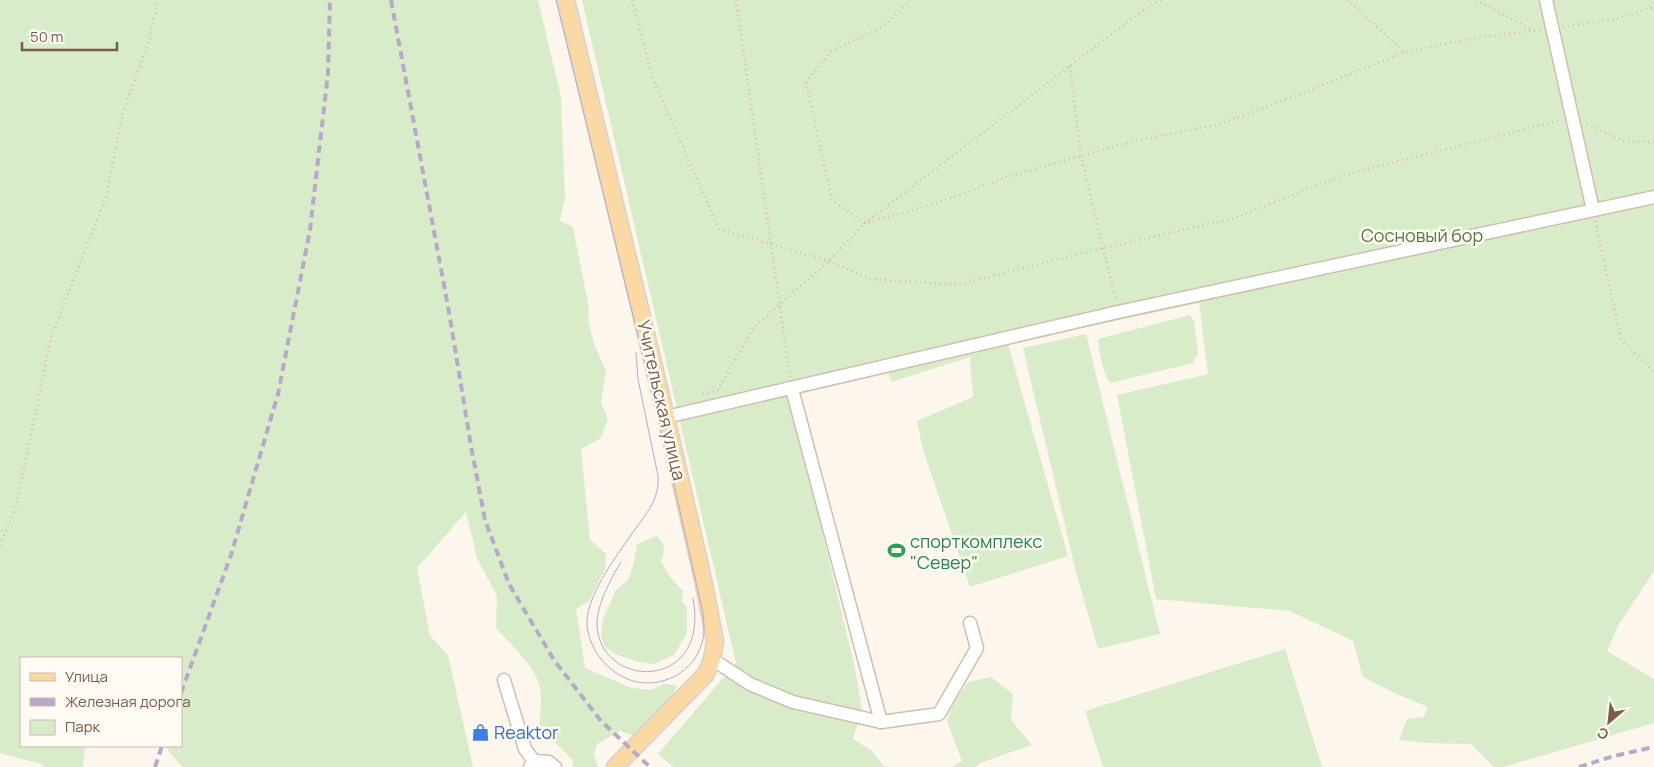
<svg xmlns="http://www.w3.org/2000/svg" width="1654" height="767" font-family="Manrope,sans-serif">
  <rect width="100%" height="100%" fill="#fdf6ec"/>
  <!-- green -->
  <g fill="#d8ecc9">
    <path d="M0 0H538L561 97 565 198 560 221 573 227 589 308 588 319 594 344 606 371 601 403 608 419 601 438 581 449 590 540 606 554 605 569 589 601 576 609 585 668 632 688 651 690 664 684 677 685 671 699 634 736 620 731 597 744 594 754 598 767H573L572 759 539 727C540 714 543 698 539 684 535 667 508 641 496 628L497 596 477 558 466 512 417 568 430 636 448 655 473 767H182L165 746H181V658H21V746H85L83 767H44L42 764 0 753Z"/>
    <polygon points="582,0 1654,0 1654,571 1619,624 1607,651 1654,679 1654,723 1503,767 1494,767 1471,744 1427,743 1399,740 1407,719 1424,717 1428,707 1401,696 1363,677 1353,641 1290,611 1156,599 1117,395 1208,374 1199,303 1008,344 1068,556 970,587 923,450 917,421 973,397 970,357 891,382 888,371 789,393 855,668 862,711 853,739 872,751 884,766 888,767 674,767 658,754 736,663"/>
    <path d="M1190 315 1194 321 1198 353 1193 363 1110 383C1101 369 1100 354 1098 339Z"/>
    <polygon points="1086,334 1160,634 1098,649 1076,572 1023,348"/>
    <path d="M657 536C666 545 665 550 661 561L670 577 683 591 682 602 687 607V633L674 655 654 664 638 662 615 654 605 647 601 635 603 619 616 590 628 580 634 563 637 544Z"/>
    <polygon points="1285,649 1322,767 1103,767 1085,711"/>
    <polygon points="991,677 1013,694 1011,720 1032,745 980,763 976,767 952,767 962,761 947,721 953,704 968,682"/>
  </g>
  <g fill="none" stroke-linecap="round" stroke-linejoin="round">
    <defs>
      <g id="minor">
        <polyline points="1546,0 1593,210"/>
        <polyline points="792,389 881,722"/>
        <polyline points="666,417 1118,312 1654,197"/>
        <polyline points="712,659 750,684 793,702 881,722 939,714 977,648 970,623"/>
        <polyline points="504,680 525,749 534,761"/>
        <polyline points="530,767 534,761 549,762 555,767"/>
      </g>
      <polyline id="major" points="566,0 666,417 704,584 715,641 712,659 706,674 615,767"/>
    </defs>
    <!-- minor casing -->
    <use href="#minor" stroke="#d1beb0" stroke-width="15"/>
    <!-- major casing -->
    <use href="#major" stroke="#dad1cd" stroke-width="19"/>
    <!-- path -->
    <g stroke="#d9b8a5" stroke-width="2.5" stroke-dasharray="1 4" stroke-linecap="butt">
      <polyline points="632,0 653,79 719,229 829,261 870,279 956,285 1103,248 1235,218 1343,175 1561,120"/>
      <polyline points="736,0 790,377"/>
      <polyline points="910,0 883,27 831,51 806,82 832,200 865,223 938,203 1006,177 1081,156 1134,141 1220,124 1300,94 1405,52 1474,38 1540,30"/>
      <polyline points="1347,0 1405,52"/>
      <polyline points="1476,0 1533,30"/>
      <polyline points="1563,27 1617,19 1654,7"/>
      <polyline points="1070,66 1081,156 1116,301"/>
      <polyline points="1587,124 1624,141 1654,142"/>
      <polyline points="1595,221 1621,339 1654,372"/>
      <polyline points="703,394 718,390 754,327 829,261 865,223 1138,14 1161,0"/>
      <polyline points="0,545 16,507 51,337 106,197 123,112 149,40 158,0"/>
    </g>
    <!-- minor -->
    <use href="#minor" stroke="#fff" stroke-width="12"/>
    <!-- major -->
    <use href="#major" stroke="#fbd9a5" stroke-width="16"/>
    <!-- tram -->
    <g stroke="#b9a8c9" stroke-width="1">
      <path d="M556 0 671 471 703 613C704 623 705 633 702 643 694 672 662 689 633 681 617 676 603 665 595 650 590 641 587 632 587 621 588 592 620 551 636 528 649 510 659 499 658 476L638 379 636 353"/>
      <path d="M621 562C611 578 596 606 597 626 601 690 711 692 693 598"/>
    </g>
    <!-- rail -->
    <g stroke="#b9a8c9" stroke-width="4" stroke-dasharray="8 5" stroke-linecap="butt">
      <polyline points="391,0 449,312 471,446 485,520 509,584 554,660 601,721 650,767"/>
      <polyline points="181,693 231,555 278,394 310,230 328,73 330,0"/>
      <polyline points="155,767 162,746"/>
      <polyline points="1579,767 1614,756 1654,747"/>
    </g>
  </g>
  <!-- icons -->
  <defs>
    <symbol id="stadium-bare" viewBox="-9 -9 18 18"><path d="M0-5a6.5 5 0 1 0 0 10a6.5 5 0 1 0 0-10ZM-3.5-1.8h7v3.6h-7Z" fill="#2e9e5b" stroke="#fffaf3" stroke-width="2.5" paint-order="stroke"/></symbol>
    <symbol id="shop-bare" viewBox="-9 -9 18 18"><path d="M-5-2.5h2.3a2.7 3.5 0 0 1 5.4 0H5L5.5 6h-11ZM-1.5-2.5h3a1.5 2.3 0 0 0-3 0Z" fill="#3f7fe0" stroke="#fffaf3" stroke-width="2.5" paint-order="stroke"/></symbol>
  </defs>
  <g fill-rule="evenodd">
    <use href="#stadium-bare" x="884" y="538" width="25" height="25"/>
    <use href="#shop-bare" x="468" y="720" width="25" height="25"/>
  </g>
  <g text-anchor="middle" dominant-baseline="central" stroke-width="5" stroke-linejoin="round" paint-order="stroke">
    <!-- park labels -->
    <g font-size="18" fill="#537a41" stroke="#fffaf3">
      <text x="1422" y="235">Сосновый бор</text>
    </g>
    <!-- street labels -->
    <g font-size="18" fill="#7a5c4d" stroke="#fffaf3">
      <text transform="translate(662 400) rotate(77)">Учительская улица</text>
    </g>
    <!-- leisure labels -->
    <g font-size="18" fill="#27864d" stroke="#fffaf3" text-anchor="start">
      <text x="910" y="541">спорткомплекс<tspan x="910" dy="21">"Север"</tspan></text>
    </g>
    <!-- shop labels -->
    <g font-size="18" fill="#366cbe" stroke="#fffaf3" text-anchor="start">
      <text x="494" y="732">Reaktor</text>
    </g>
  </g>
  <!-- legend -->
  <rect x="20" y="657" width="162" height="90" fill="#fffaf3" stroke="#cabbb1"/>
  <rect x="30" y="673" width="25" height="8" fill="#fbd9a5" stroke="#cabbb1"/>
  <text x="65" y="682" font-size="15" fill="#7a5c4d">Улица</text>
  <rect x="30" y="698" width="25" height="8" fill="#b9a8c9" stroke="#cabbb1"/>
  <text x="65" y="707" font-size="15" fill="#7a5c4d">Железная дорога</text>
  <rect x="30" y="720" width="25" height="15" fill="#d8ecc9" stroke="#cabbb1"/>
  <text x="65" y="732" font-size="15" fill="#7a5c4d">Парк</text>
  <!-- north arrow -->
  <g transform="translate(1609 722) rotate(208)" stroke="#fffaf3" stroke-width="4" paint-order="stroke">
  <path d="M0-4L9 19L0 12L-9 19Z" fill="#7a5c4d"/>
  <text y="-8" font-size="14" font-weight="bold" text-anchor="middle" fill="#7a5c4d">С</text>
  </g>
  <!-- scale -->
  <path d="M22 42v8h95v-8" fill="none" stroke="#7a5c4d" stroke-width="2.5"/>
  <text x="30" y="42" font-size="15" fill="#7a5c4d" stroke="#fffaf3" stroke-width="4" paint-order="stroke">50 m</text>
</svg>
